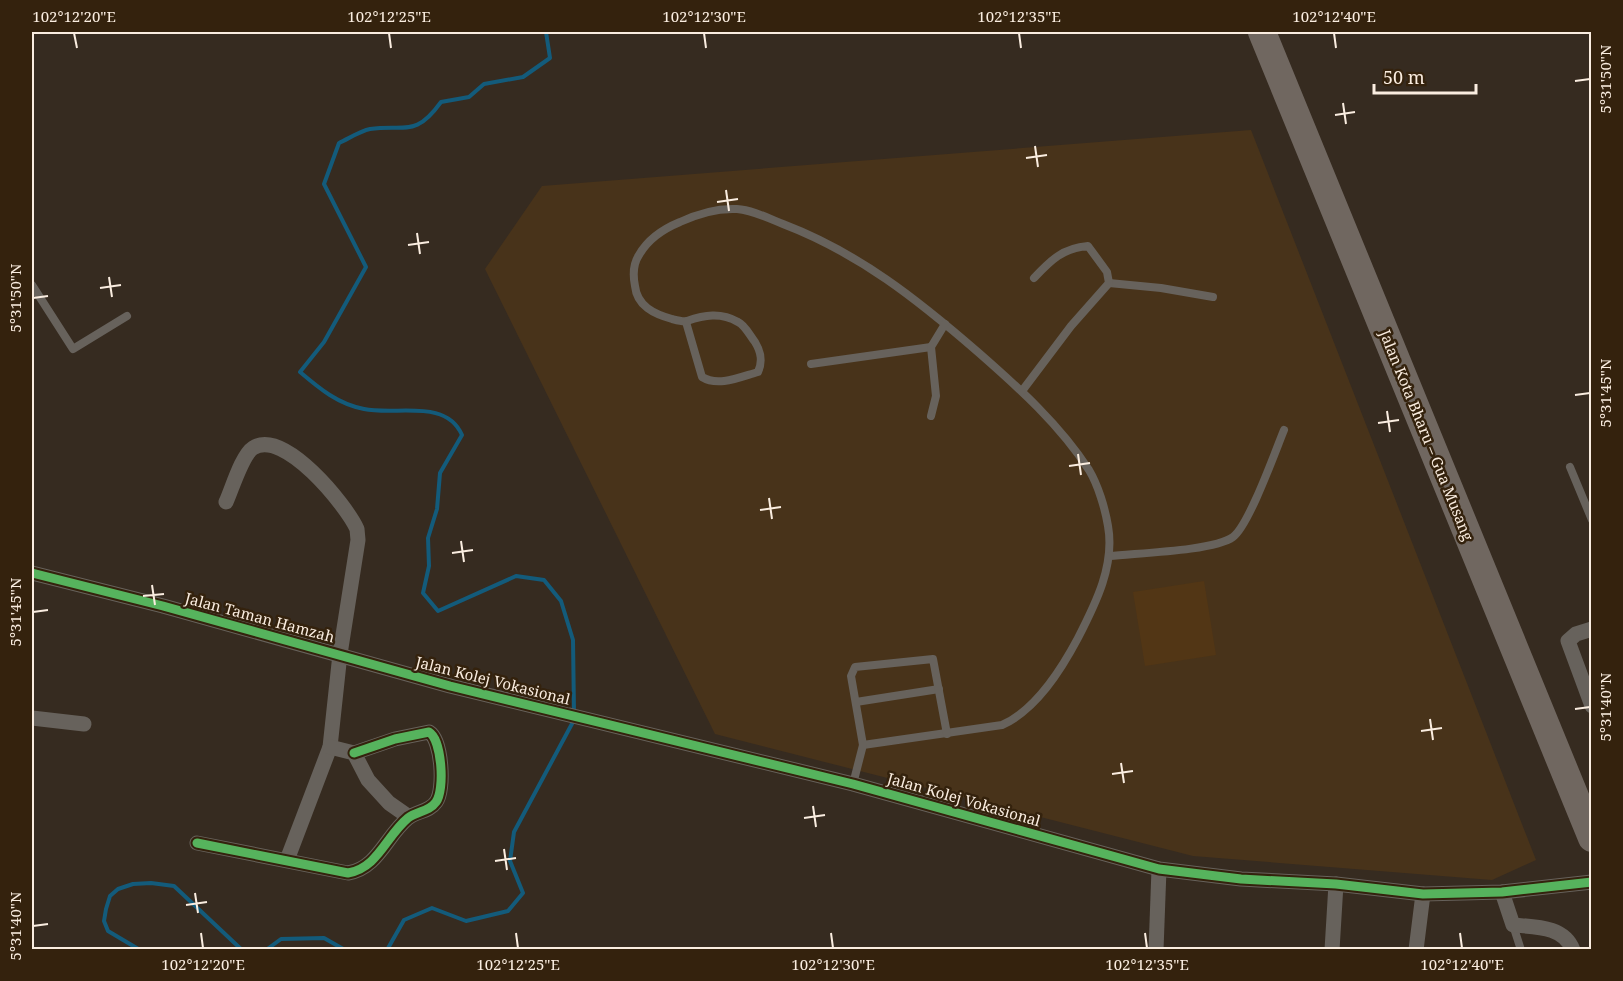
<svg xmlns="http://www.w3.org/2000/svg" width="1623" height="981" font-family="'Noto Serif',serif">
  <rect width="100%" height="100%" fill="#362b20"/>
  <!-- built -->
  <polygon fill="#48331a" points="1251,130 1536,860 1492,880 1193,856 715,734 485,269 542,186"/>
  <!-- green -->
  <polygon fill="#523615" points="1204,581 1216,655 1145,666 1133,592"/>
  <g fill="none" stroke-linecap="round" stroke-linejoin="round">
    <!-- stream -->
    <g stroke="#135b7b" stroke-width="4">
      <path d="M546 32 550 58 523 77 484 84 469 97 441 102C415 138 406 124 370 129 360 131 348 139 339 143L324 184 366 267 324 342 300 372C320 389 338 404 364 409 396 416 446 398 462 435L440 473 437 509 428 538 429 566 423 593 438 611 516 576 544 580 561 601 573 640 574 712"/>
      <polyline points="140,950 108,931 104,921 106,909 110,896 118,889 133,884 151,883 174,886 242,950"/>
      <polyline points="266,950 281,939 324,938 345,950"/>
      <polyline points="387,950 404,920 432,908 466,921 508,911 523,893 510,861 514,832 574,720"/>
    </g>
    <!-- lane -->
    <g stroke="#67625c" stroke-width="8">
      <polyline points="1109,283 1161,288 1213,297"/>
      <polyline points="32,285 73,349 127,316"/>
      <path d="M686 322 702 377C718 387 740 377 758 372 763 361 761 352 755 342 750 336 745 325 738 322 721 312 704 315 687 321 683 322 676 320 672 319 654 314 637 306 635 286 633 276 633 264 639 255 648 239 663 229 680 222 697 214 718 208 737 209 752 210 768 218 783 224 859 253 918 300 979 353 1019 388 1060 425 1089 470 1098 485 1105 508 1108 526 1115 565 1096 603 1078 638 1061 670 1036 710 1002 725L863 745"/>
      <polyline points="811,364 931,347"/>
      <path d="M1022 391 1071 326 1109 283 1107 272 1088 246C1063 248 1051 260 1034 278"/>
      <polyline points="931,416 936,396 931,347 945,324"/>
      <polyline points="1570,467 1592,520"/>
      <path d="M1110 556C1136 553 1214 551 1233 537 1249 525 1275 452 1284 430"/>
      <polyline points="856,702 939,689"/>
      <polyline points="853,784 863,745 851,676 855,667 933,659 947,734"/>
      <polyline points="1513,925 1521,950"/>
    </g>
    <!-- street -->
    <g stroke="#67625c" stroke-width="15">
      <path d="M226 502C232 489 242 455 253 448 284 428 346 505 357 529L358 540 340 654 330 747 287 860"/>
      <polyline points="32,573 163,606 450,686 853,784 1159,869 1241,879 1336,884 1423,894 1502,892 1592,882"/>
      <polyline points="1592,629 1576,634 1568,641 1592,706"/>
      <polyline points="32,718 84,724"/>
      <polyline points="330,747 354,753 368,780 389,803 409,817"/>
      <path d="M197 843 348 873C378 868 386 836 408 818 417 811 429 812 436 802 445 790 442 740 429 732L395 739 354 753"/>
      <path d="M1502 892 1513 925C1535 927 1564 926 1573 950"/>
      <polyline points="1156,950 1159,869"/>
      <polyline points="1332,950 1336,884"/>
      <polyline points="1416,950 1423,894"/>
    </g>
    <!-- highway -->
    <polyline stroke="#706760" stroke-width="28" points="1262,32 1592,838"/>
    <defs>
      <g id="cycleway">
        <polyline points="32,573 163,606 450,686 853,784 1159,869 1241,879 1336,884 1423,894 1502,892 1592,882"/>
        <path d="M197 843 348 873C378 868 386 836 408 818 417 811 429 812 436 802 445 790 442 740 429 732L395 739 354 753"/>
      </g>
    </defs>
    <!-- cycleway casing -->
    <use href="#cycleway" stroke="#34220d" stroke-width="13"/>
    <!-- cycleway -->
    <use href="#cycleway" stroke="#56b35d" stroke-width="9"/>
  </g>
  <!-- ticks -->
  <path fill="none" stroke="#faede0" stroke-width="2" d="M74 33 77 48M389 33 391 48M704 33 706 48M1019 33 1021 48M1334 33 1336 48M1575 81 1590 79M1343 103 1346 124M1335 115 1355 112M1035 146 1038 167M1026 158 1047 155M726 190 729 211M717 202 738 199M417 233 420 254M408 245 429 242M109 277 112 297M100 288 121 285M33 298 48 296M1575 395 1590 393M1387 411 1390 432M1378 423 1399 420M1078 454 1081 475M1069 466 1090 463M769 498 772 519M760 510 781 507M461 541 464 562M452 553 473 550M152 585 155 605M143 596 164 594M33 612 48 610M1575 709 1590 707M1430 719 1433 740M1421 731 1442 728M1121 763 1124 783M1112 774 1133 771M813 806 816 827M804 818 825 815M504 849 507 870M495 861 516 858M195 893 198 913M186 905 207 902M33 926 48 924M201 933 203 948M516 933 518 948M831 933 833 948M1145 933 1147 948M1460 933 1462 948"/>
  <g text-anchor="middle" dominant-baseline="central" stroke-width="5" stroke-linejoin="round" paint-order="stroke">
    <!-- street labels -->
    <g font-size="15" fill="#faede0" stroke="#34220d">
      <text transform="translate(1427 435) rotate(68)">Jalan Kota Bharu – Gua Musang</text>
      <text transform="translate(260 617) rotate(15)">Jalan Taman Hamzah</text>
      <text transform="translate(493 680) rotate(14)">Jalan Kolej Vokasional</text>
      <text transform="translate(964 799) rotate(16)">Jalan Kolej Vokasional</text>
    </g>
  </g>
  <!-- border -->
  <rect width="1623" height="981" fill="none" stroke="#34220d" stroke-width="66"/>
  <!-- scale -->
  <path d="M1374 84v9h102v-9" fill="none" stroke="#faede0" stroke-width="3"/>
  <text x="1383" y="84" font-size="18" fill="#faede0" stroke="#34220d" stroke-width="4.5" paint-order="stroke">50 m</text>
  <rect x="33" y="33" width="1557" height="915" fill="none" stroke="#faede0" stroke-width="2"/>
  <g font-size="15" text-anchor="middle" fill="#faede0">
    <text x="74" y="22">102°12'20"E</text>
    <text x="389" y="22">102°12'25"E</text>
    <text x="704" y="22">102°12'30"E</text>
    <text x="1019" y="22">102°12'35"E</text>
    <text x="1334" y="22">102°12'40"E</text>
    <text transform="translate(1606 79) rotate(-90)" y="5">5°31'50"N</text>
    <text transform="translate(16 298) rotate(-90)" y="5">5°31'50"N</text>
    <text transform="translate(1606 393) rotate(-90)" y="5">5°31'45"N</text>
    <text transform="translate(16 612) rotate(-90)" y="5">5°31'45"N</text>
    <text transform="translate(1606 707) rotate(-90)" y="5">5°31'40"N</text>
    <text transform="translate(16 926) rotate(-90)" y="5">5°31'40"N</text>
    <text x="203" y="970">102°12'20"E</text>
    <text x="518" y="970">102°12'25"E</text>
    <text x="833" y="970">102°12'30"E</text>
    <text x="1147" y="970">102°12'35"E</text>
    <text x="1462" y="970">102°12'40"E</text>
  </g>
</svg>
